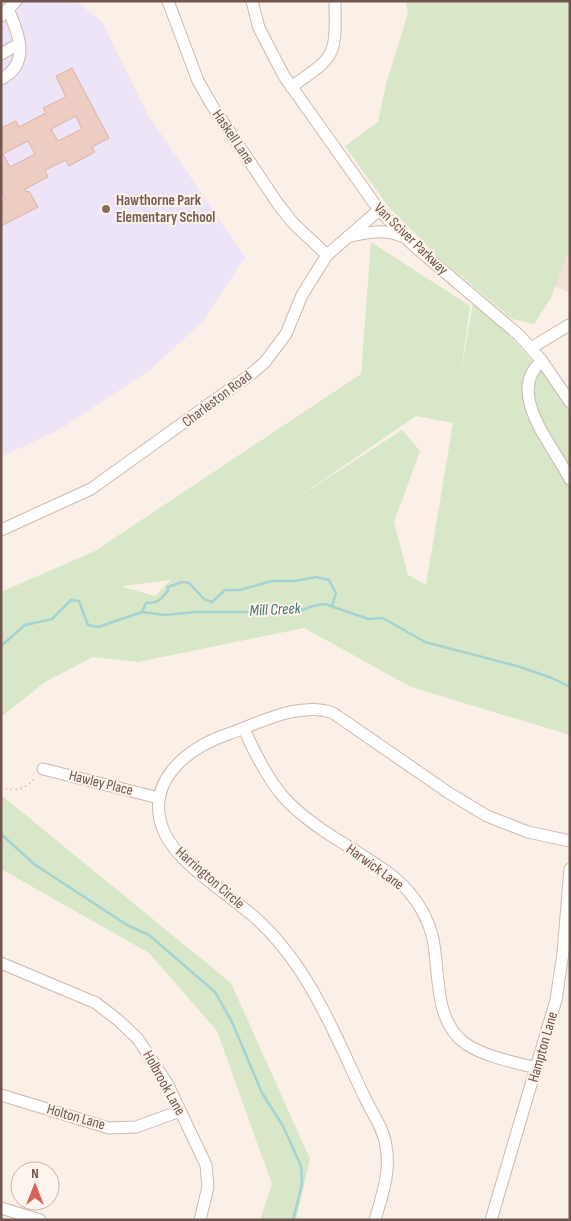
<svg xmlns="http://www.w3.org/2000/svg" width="571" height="1221" font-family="'Sofia Sans Condensed',sans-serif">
  <rect width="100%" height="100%" fill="#faf0e7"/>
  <!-- residential -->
  <polygon fill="#f1e1d6" points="570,247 570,293 555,286"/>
  <!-- education -->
  <polygon fill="#ede4f7" points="15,1 76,1 102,22 148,115 245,257 203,321 150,370 60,429 1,457 1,15"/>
  <!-- green -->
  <g fill="#d8e7c7" fill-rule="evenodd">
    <polygon points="406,1 570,1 570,247 551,298 534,324 512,319 437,256 387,205 345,146 378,122 386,84 408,13"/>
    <path d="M371 242 470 306 460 380 474 296 570 403V735L411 687 304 628 138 662 93 657 45 682 1 717V592L95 551 361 374ZM416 416 453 423 426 585 408 575 394 522 420 451 402 430 297 498ZM171 580 155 596 123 587V586Z"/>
    <polygon points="1,795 231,983 310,1159 296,1220 260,1220 272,1184 217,1031 149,953 1,869"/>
  </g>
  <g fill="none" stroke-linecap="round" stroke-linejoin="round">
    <!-- stream -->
    <g stroke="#a5d2d3" stroke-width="2.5">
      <path d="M142 612 146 603C161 602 158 601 168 591V587L182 582 189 583 204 599 212 602 225 590H240L272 581H295L316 577 329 580 336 593 332 606"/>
      <path d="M1 646 25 625 52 619 71 600 79 601 88 625 98 627 142 612 165 615 196 612H292C304 611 313 604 325 604L368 619 383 618 425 642 517 666 552 678 570 687"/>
      <polyline points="1,834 34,864 127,925 149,935 215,992 232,1022 262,1093 283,1126 301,1166 302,1184 293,1220"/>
    </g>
  </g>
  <!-- building -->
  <path fill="#edcdc2" stroke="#deb1a4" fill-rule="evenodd" d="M72 68 109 138 92 147 95 152 69 166 66 160 45 170 48 177 25 189 26 192 29 191 38 207 1 226V201L5 199 1 192V128L16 121 19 127 46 113 43 108 66 97 56 76ZM76 116 82 129 58 141 51 129ZM28 141 35 154 10 167 3 154Z"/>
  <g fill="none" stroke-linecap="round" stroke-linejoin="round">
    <defs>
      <g id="minor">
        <polyline points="168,1 198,81 213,107 278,204 293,223 327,255"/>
        <polyline points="252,1 259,28 284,76 379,210 413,245 519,335 542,361 570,402"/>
        <polyline points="1,16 16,1"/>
        <polyline points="1,54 19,44"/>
        <path d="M1 79C31 63 19 35 8 9"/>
        <path d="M291 87C336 56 336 57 335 1"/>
        <path d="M351 236C369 232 384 229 401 236"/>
        <polyline points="531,348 569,325"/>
        <path d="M542 361C504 392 554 447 570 479"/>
        <polyline points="1,530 91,489 251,374 265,362 286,334 302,295 327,255 379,210"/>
        <path d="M244 729C271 790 288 810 346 845 367 859 393 873 409 892 421 906 429 921 433 939 440 973 433 1021 466 1044 486 1057 513 1062 537 1068"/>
        <polyline points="43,769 159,798"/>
        <polyline points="1,963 96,1003 118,1020 138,1039 168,1085 206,1165 208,1187 200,1220"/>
        <polyline points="1,1095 109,1128 136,1127 180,1111"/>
        <polyline points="1,1208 40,1220"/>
        <path d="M375 1220C382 1195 391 1172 386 1146 384 1129 372 1113 365 1098 336 1037 311 971 261 923 234 897 181 867 165 834 142 784 185 749 228 734 259 723 300 701 333 713L449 793 487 816 528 832 570 841"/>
        <polyline points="491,1220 556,1000 563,953 570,869"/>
      </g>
    </defs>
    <!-- minor casing -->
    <use href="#minor" stroke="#cdb9b1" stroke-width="13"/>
    <!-- path -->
    <path stroke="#d2b0a5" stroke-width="2" stroke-dasharray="1 4" stroke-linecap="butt" d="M1 787C15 793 27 788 36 777"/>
    <!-- minor -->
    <use href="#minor" stroke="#fff" stroke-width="11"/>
  </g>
  <!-- markers -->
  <circle fill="#8d6e63" stroke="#fdf5ed" stroke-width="2" cx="106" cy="209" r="5"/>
  <g text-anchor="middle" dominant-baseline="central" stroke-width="4" stroke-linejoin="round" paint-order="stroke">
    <!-- street labels -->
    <g font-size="15" fill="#72554e" stroke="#fdf5ed">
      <text transform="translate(233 137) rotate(56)">Haskell Lane</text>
      <text transform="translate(411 239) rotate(44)">Van Sciver Parkway</text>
      <text transform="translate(217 399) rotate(-37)">Charleston Road</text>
      <text transform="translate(101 783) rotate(14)">Hawley Place</text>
      <text transform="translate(375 867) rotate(36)">Harwick Lane</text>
      <text transform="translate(210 878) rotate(41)">Harrington Circle</text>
      <text transform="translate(543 1047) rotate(-74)">Hampton Lane</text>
      <text transform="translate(164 1083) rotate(61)">Holbrook Lane</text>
      <text transform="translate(76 1117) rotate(16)">Holton Lane</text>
    </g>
    <!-- education labels -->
    <g font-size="15" font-weight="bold" fill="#785e54" stroke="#fdf5ed" text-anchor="start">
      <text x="116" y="200">Hawthorne Park<tspan x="116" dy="17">Elementary School</tspan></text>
    </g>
    <!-- water labels -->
    <g font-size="16" font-style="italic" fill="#437476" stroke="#fdf5ed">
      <text transform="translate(275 610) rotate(-3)">Mill Creek</text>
    </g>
  </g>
  <!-- border -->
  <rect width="571" height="1221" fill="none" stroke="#72554e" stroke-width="5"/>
  <!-- north arrow -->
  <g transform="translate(35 1186)"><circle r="24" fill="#fdf5ed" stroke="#c5b5ad"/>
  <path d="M0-4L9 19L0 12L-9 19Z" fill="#d86258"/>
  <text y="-8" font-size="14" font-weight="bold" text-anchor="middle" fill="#72554e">N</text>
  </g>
</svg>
